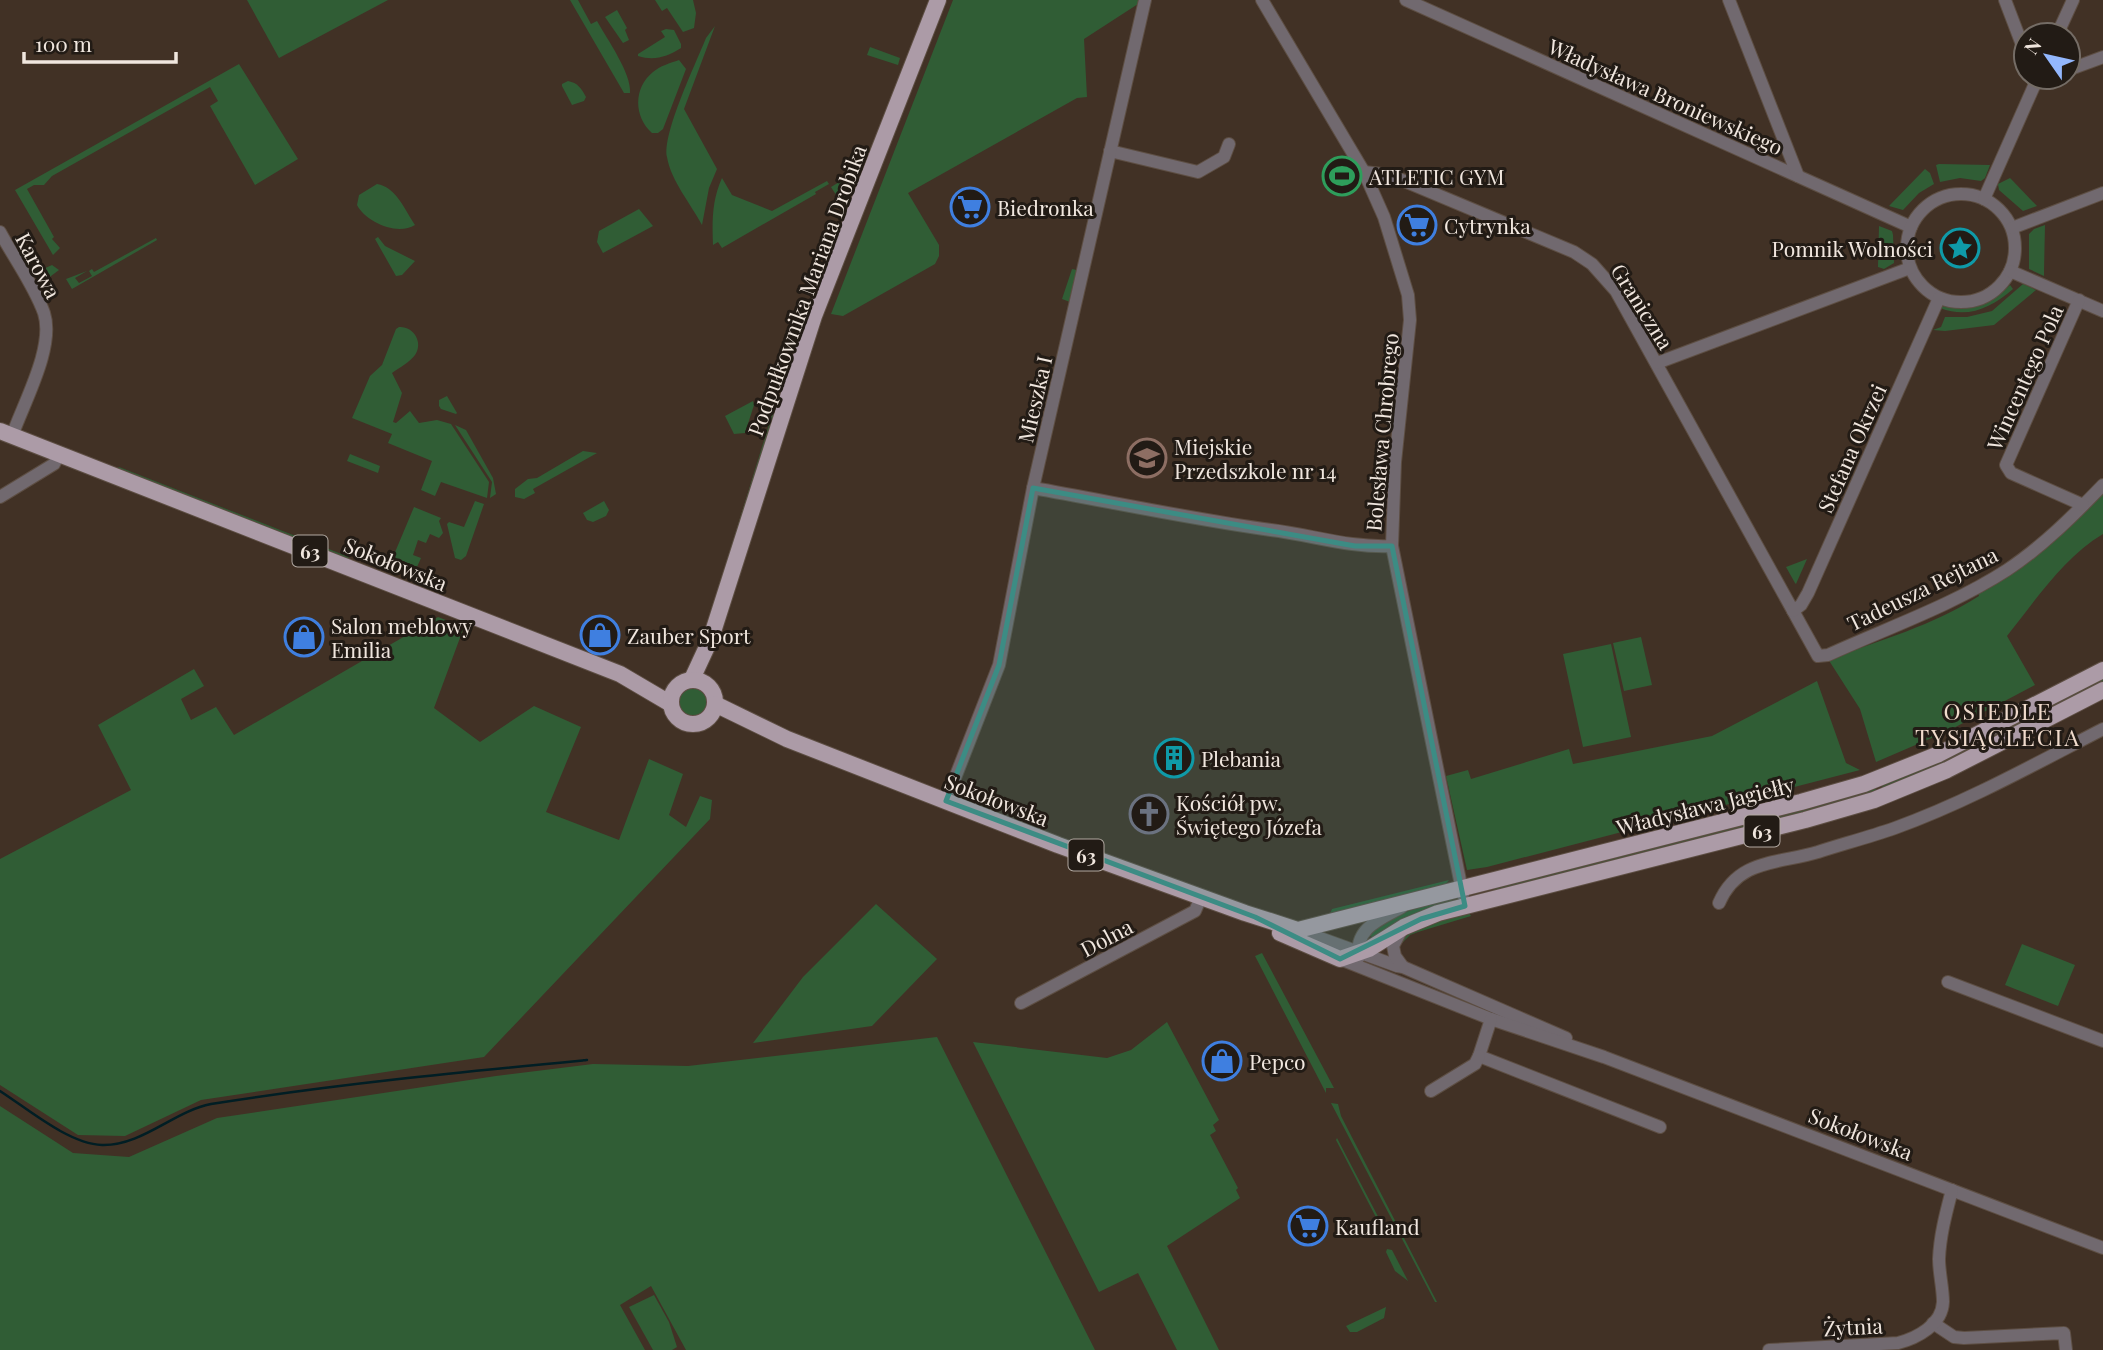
<svg xmlns="http://www.w3.org/2000/svg" width="2103" height="1350" font-family="'Playfair Display',serif">
  <rect width="100%" height="100%" fill="#413125"/>
  <!-- green -->
  <g fill="#305d35">
    <polygon points="247,0 388,0 279,58"/>
    <path d="M570 0H578L591 24 597 21C607 39 632 74 630 93H624Z"/>
    <polygon points="655,0 693,0 696,13 694,28 683,32 667,8 662,11"/>
    <polygon points="953,0 1139,0 1138,4 1084,39 1087,97 1077,98 908,193 939,245 939,256 935,264 843,316 831,314"/>
    <polygon points="617,10 627,28 625,30 629,40 623,43 605,17"/>
    <path d="M715 26 684 109 717 169 709 188 702 225C691 204 671 181 667 157 662 134 696 63 706 38Z"/>
    <path d="M666 29 674 30 681 44V48C667 57 654 61 638 56V54L665 37 661 31Z"/>
    <polygon points="870,47 900,58 898,65 867,55"/>
    <path d="M679 60 686 69 663 129 658 133H652C634 117 633 88 653 72 660 66 670 63 679 60Z"/>
    <polygon points="239,64 298,159 255,185 210,106 218,101 210,87 52,176 44,185 34,185 27,189 54,237 52,239 60,248 53,255 15,190"/>
    <path d="M568 81C578 83 581 88 586 97L584 101 572 105 562 86V84Z"/>
    <polygon points="1939,164 1990,165 1985,178 1981,181 1960,178 1940,182 1936,165"/>
    <polygon points="1925,169 1930,173 1934,184 1919,193 1903,210 1889,206"/>
    <polygon points="856,172 843,206 831,187"/>
    <path d="M722 178 732 195 772 211 827 181 829 184 815 192 816 194 722 248 718 242 713 245C712 221 712 200 722 178Z"/>
    <polygon points="2010,178 2012,180 2037,206 2023,211 1999,190 1998,184"/>
    <path d="M377 184C396 187 405 210 415 225 397 236 366 222 357 205L359 195Z"/>
    <polygon points="639,209 653,226 603,253 597,242 599,231"/>
    <polygon points="2045,225 2044,272 2044,276 2029,269 2029,234 2034,229"/>
    <polygon points="1879,226 1892,231 1893,235 1894,263 1884,269 1878,267"/>
    <polygon points="378,237 385,246 415,261 402,275 396,276 375,239"/>
    <polygon points="156,238 157,240 72,289 66,279 87,271 75,278 79,283 92,276 89,271 92,269 94,272"/>
    <polygon points="52,265 59,270 43,282 37,280 41,270"/>
    <polygon points="1072,269 1077,270 1070,302 1062,299"/>
    <polygon points="2023,284 2036,290 1994,325 1945,331 1933,330 1941,327 1945,317 1967,317 1992,311"/>
    <path d="M2010 285 2013 289C1991 308 1968 319 1940 308L1942 306C1971 310 1990 305 2010 285Z"/>
    <path d="M399 327C413 326 424 342 415 355 410 362 399 368 392 373L402 393 393 422 396 423 410 411 419 423 437 420 451 424 489 482 487 498 441 482 435 496 421 490 432 461 388 443 392 434 352 418 370 376 382 365 396 329Z"/>
    <polygon points="778,395 778,406 717,593"/>
    <polygon points="447,396 457,413 456,414 441,409 439,406 439,400"/>
    <polygon points="753,401 754,405 745,433 734,434 725,416"/>
    <polygon points="455,425 466,430 493,478 496,494 490,498 492,482"/>
    <polygon points="583,451 597,453 533,489 535,493 524,499 515,497 515,489 528,479 537,478"/>
    <polygon points="350,454 380,466 378,473 347,461"/>
    <polygon points="119,467 349,557 347,559 117,469"/>
    <path d="M2103 490V534C2064 557 2035 601 2007 636L2035 685 1948 731 1876 762 1860 709 1828 659C1879 641 1934 625 1979 596L1978 592Z"/>
    <polygon points="475,501 484,504 466,556 461,560 455,558 447,524 449,522 464,527"/>
    <polygon points="604,501 609,510 606,516 593,522 587,520 583,513"/>
    <polygon points="414,507 441,518 439,521 443,533 439,538 430,534 426,543 418,540 413,555 421,558 417,567 393,557"/>
    <polygon points="1807,559 1796,584 1795,583 1786,567"/>
    <polygon points="438,617 464,627 434,708 480,742 534,706 581,727 546,812 619,840 649,759 683,774 669,815 686,827 700,796 712,800 710,819 484,1057 201,1100 125,1136 78,1135 0,1085 0,859 131,790 98,725 194,669 204,686 181,699 191,720 216,707 234,735"/>
    <polygon points="1641,637 1652,685 1624,691 1613,643"/>
    <polygon points="1611,644 1631,737 1583,747 1563,654"/>
    <polygon points="2103,675 2103,682 1953,761 1884,790 1881,784"/>
    <polygon points="1817,681 1846,763 1860,770 1487,867 1467,870 1446,776 1468,770 1471,779 1569,749 1573,764 1712,736"/>
    <circle cx="692" cy="702" r="15"/>
    <polygon points="1874,785 1877,792 1824,810 1495,892 1493,886"/>
    <polygon points="1449,880 1445,885 1330,914 1332,909"/>
    <polygon points="1455,896 1451,902 1374,938 1368,935 1403,913"/>
    <polygon points="876,904 937,959 872,1026 753,1043 803,977"/>
    <polygon points="1468,911 1471,916 1418,932 1410,935 1400,945 1407,931"/>
    <polygon points="2022,944 2075,965 2058,1006 2005,985"/>
    <polygon points="1262,953 1334,1088 1326,1088 1326,1093 1255,956"/>
    <polygon points="1167,1022 1219,1120 1213,1125 1216,1131 1210,1135 1238,1188 1236,1190 1240,1198 1167,1246 1219,1350 1177,1350 1138,1273 1099,1292 973,1042 1107,1058 1131,1050"/>
    <polygon points="937,1037 1095,1350 686,1350 651,1286 620,1305 645,1350 0,1350 0,1106 73,1153 129,1157 217,1118 496,1076 593,1064 688,1066"/>
    <polygon points="1331,1103 1338,1104 1341,1116 1437,1302 1435,1302"/>
    <polygon points="1337,1138 1384,1228 1381,1237 1376,1233 1382,1229 1336,1140"/>
    <polygon points="1387,1249 1392,1250 1408,1281 1395,1271 1386,1252"/>
    <polygon points="654,1295 669,1322 677,1347 672,1350 653,1350 629,1307"/>
    <polygon points="1386,1307 1384,1318 1357,1332 1350,1332 1346,1326"/>
  </g>
  <g fill="none" stroke-linecap="round" stroke-linejoin="round">
    <!-- stream -->
    <path stroke="#011e24" stroke-width="2.5" d="M0 1091C28 1109 69 1144 102 1145 142 1146 174 1111 211 1104 336 1084 462 1072 587 1060"/>
    <defs>
      <g id="minor">
        <polyline points="1262,0 1364,172 1384,217 1408,295 1410,320 1395,462 1392,546 1463,895"/>
        <polyline points="1406,0 1911,227"/>
        <polyline points="1729,0 1798,176"/>
        <polyline points="2005,0 2026,55"/>
        <polyline points="2057,35 2073,0"/>
        <polyline points="2068,70 2103,57"/>
        <polyline points="1110,151 1198,172 1224,157 1229,144"/>
        <path d="M1364 172 1390 175 1574 252 1592 264 1616 291 1818 656 1828 655C1887 628 1953 605 2007 570 2042 547 2074 515 2103 485"/>
        <circle cx="1961" cy="248" r="54"/>
        <polyline points="1984,199 2038,77"/>
        <polyline points="2012,228 2103,193"/>
        <path d="M0 232C14 258 34 285 44 313 55 347 24 402 12 436"/>
        <polyline points="2010,271 2103,311"/>
        <polyline points="2079,300 2006,465 2011,473 2083,505"/>
        <polyline points="1657,363 1910,268"/>
        <path d="M1033 488C1112 502 1191 519 1271 530 1312 535 1350 548 1392 546"/>
        <polyline points="0,497 54,464 59,454"/>
        <polyline points="1793,611 1801,605 1808,593 1939,298"/>
        <polyline points="946,801 999,665 1033,488 1145,0"/>
        <path d="M1719 903C1738 859 1777 864 1818 852 1843 844 1869 837 1895 828 1967 802 2035 764 2103 729"/>
        <polyline points="1298,930 1397,966 1403,967 1566,1038"/>
        <polyline points="1401,931 1393,946 1395,956 1403,967"/>
        <path d="M1359 957C1354 928 1381 919 1402 907"/>
        <polyline points="1340,959 1491,1019 1604,1057 2103,1248"/>
        <polyline points="1948,982 2103,1041"/>
        <polyline points="1021,1003 1195,911 1201,897"/>
        <polyline points="1491,1019 1479,1056 1660,1127"/>
        <polyline points="1431,1091 1475,1064 1479,1056"/>
        <polyline points="1933,1323 1954,1337 1964,1338 2064,1333 2066,1350"/>
        <path d="M1769 1350 1898 1343C1917 1338 1942 1325 1943 1302 1943 1288 1939 1273 1939 1259 1940 1235 1946 1213 1952 1190"/>
      </g>
      <g id="major">
        <polyline points="0,431 620,674 671,704"/>
        <polyline points="692,679 711,638 814,316 938,0"/>
        <circle cx="693" cy="702" r="22"/>
        <polyline points="715,704 787,739 1058,845 1245,913 1298,930 1801,802 1864,784 1939,754 2103,670"/>
        <polyline points="1280,933 1340,959 1369,949 1404,927 1438,913 1805,820 1874,800 1947,770 2103,690"/>
      </g>
    </defs>
    <!-- minor casing -->
    <use href="#minor" stroke="#5d4e43" stroke-width="14"/>
    <!-- major casing -->
    <use href="#major" stroke="#5d4e43" stroke-width="18"/>
    <!-- minor -->
    <use href="#minor" stroke="#71696f" stroke-width="12"/>
    <!-- major -->
    <use href="#major" stroke="#ac9ba7" stroke-width="16"/>
  </g>
  <!-- marked area -->
  <path fill="#3c8c84" fill-opacity="0.2" stroke="#3c8c84" stroke-width="5" stroke-linejoin="round" d="M1033 488 1355 546H1392L1465 906 1421 919 1340 959 1255 917 946 801 999 665Z"/>
  <!-- icons -->
  <defs>
    <symbol id="stadium-ring" viewBox="-11 -11 22 22"><circle r="9.5" fill="#221b15" stroke="#2e9e5b" stroke-width="1.5"/><path d="M0-5a6.5 5 0 1 0 0 10a6.5 5 0 1 0 0-10ZM-3.5-1.8h7v3.6h-7Z" fill="#2e9e5b"/></symbol>
    <symbol id="supermarket-ring" viewBox="-11 -11 22 22"><circle r="9.5" fill="#221b15" stroke="#3f7fe0" stroke-width="1.5"/><path d="M-6-5.5h2.5l.6 2H6L4.5 2H-2.5L-4.4-4H-6ZM-1.5 3.2a1.3 1.3 0 1 0 .1 0ZM3 3.2a1.3 1.3 0 1 0 .1 0Z" fill="#3f7fe0"/></symbol>
    <symbol id="sight-ring" viewBox="-11 -11 22 22"><circle r="9.5" fill="#221b15" stroke="#0f9aa8" stroke-width="1.5"/><path d="M0-6L1.8-2.2L6-1.7L2.9 1.2L3.7 5.4L0 3.3L-3.7 5.4L-2.9 1.2L-6-1.7L-1.8-2.2Z" fill="#0f9aa8"/></symbol>
    <symbol id="school-ring" viewBox="-11 -11 22 22"><circle r="9.5" fill="#221b15" stroke="#8d6e63" stroke-width="1.5"/><path d="M0-5L7-2L0 1L-7-2ZM-4 1L0 2.5L4 1V4Q0 6-4 4Z" fill="#8d6e63"/></symbol>
    <symbol id="shop-ring" viewBox="-11 -11 22 22"><circle r="9.5" fill="#221b15" stroke="#3f7fe0" stroke-width="1.5"/><path d="M-5-2.5h2.3a2.7 3.5 0 0 1 5.4 0H5L5.5 6h-11ZM-1.5-2.5h3a1.5 2.3 0 0 0-3 0Z" fill="#3f7fe0"/></symbol>
    <symbol id="building-ring" viewBox="-11 -11 22 22"><circle r="9.5" fill="#221b15" stroke="#0f9aa8" stroke-width="1.5"/><path d="M-4-6H4V6H1V3H-1V6H-4ZM-2.5-4.3h1.7v1.8h-1.7ZM.8-4.3h1.7v1.8H.8ZM-2.5-1h1.7V.8h-1.7ZM.8-1h1.7V.8H.8Z" fill="#0f9aa8"/></symbol>
    <symbol id="church-ring" viewBox="-11 -11 22 22"><circle r="9.5" fill="#221b15" stroke="#6b7280" stroke-width="1.5"/><path d="M-1.2-6h2.4v3.5h3.3v2.4h-3.3V6h-2.4V-.1h-3.3v-2.4h3.3Z" fill="#6b7280"/></symbol>
  </defs>
  <g fill-rule="evenodd">
    <use href="#stadium-ring" x="1320" y="154" width="44" height="44"/>
    <use href="#supermarket-ring" x="948" y="185" width="44" height="44"/>
    <use href="#supermarket-ring" x="1395" y="203" width="44" height="44"/>
    <use href="#sight-ring" x="1938" y="226" width="44" height="44"/>
    <use href="#school-ring" x="1125" y="436" width="44" height="44"/>
    <use href="#shop-ring" x="578" y="613" width="44" height="44"/>
    <use href="#shop-ring" x="282" y="615" width="44" height="44"/>
    <use href="#building-ring" x="1152" y="736" width="44" height="44"/>
    <use href="#church-ring" x="1127" y="792" width="44" height="44"/>
    <use href="#shop-ring" x="1200" y="1039" width="44" height="44"/>
    <use href="#supermarket-ring" x="1286" y="1204" width="44" height="44"/>
  </g>
  <g text-anchor="middle" dominant-baseline="central" stroke-width="6" stroke-linejoin="round" paint-order="stroke">
    <!-- shield labels -->
    <g fill="#221b15" stroke="#b2a9a2" stroke-width="2">
      <rect x="292.5" y="535.5" width="35" height="31" rx="5"/>
      <rect x="1744.5" y="815.5" width="35" height="31" rx="5"/>
      <rect x="1068.5" y="839.5" width="35" height="31" rx="5"/>
    </g>
    <g font-size="19" font-weight="bold" fill="#f0e6de">
      <text x="310" y="551">63</text>
      <text x="1762" y="831">63</text>
      <text x="1086" y="855">63</text>
    </g>
    <!-- street labels -->
    <g font-size="21" fill="#f0e6de" stroke="#221b15">
      <text transform="translate(1666 96) rotate(24)">Władysława Broniewskiego</text>
      <text transform="translate(39 265) rotate(62)">Karowa</text>
      <text transform="translate(806 290) rotate(-70)">Podpułkownika Mariana Drobika</text>
      <text transform="translate(1643 306) rotate(58)">Graniczna</text>
      <text transform="translate(2024 377) rotate(-66)">Wincentego Pola</text>
      <text transform="translate(1034 399) rotate(-77)">Mieszka I</text>
      <text transform="translate(1381 432) rotate(-85)">Bolesława Chrobrego</text>
      <text transform="translate(1851 448) rotate(-66)">Stefana Okrzei</text>
      <text transform="translate(396 563) rotate(22)">Sokołowska</text>
      <text transform="translate(1922 588) rotate(-26)">Tadeusza Rejtana</text>
      <text transform="translate(997 799) rotate(21)">Sokołowska</text>
      <text transform="translate(1705 805) rotate(-14)">Władysława Jagiełły</text>
      <text transform="translate(1106 937) rotate(-28)">Dolna</text>
      <text transform="translate(1861 1133) rotate(21)">Sokołowska</text>
      <text transform="translate(1853 1326) rotate(-3)">Żytnia</text>
    </g>
    <!-- poi labels -->
    <g font-size="21" fill="#f0e6de" stroke="#221b15" text-anchor="start">
      <text x="1369" y="176">ATLETIC GYM</text>
      <text x="997" y="207">Biedronka</text>
      <text x="1444" y="225">Cytrynka</text>
      <text x="1933" y="248" text-anchor="end">Pomnik Wolności</text>
      <text x="1174" y="446">Miejskie<tspan x="1174" dy="24">Przedszkole nr 14</tspan></text>
      <text x="331" y="625">Salon meblowy<tspan x="331" dy="24">Emilia</tspan></text>
      <text x="627" y="635">Zauber Sport</text>
      <text x="1201" y="758">Plebania</text>
      <text x="1176" y="802">Kościół pw.<tspan x="1176" dy="24">Świętego Józefa</tspan></text>
      <text x="1249" y="1061">Pepco</text>
      <text x="1335" y="1226">Kaufland</text>
    </g>
    <!-- neighbourhood labels -->
    <g font-size="23" letter-spacing="2" fill="#f0dbcc" stroke="#221b15">
      <text x="1998" y="710">OSIEDLE<tspan x="1998" dy="26">TYSIĄCLECIA</tspan></text>
    </g>
  </g>
  <!-- north arrow -->
  <g transform="translate(2047 56) rotate(304)"><circle r="33" fill="#221b15" stroke="#746c65" stroke-width="2"/>
  <path d="M0-5L12 26L0 18L-12 26Z" fill="#93b7fd"/>
  <text y="-10" font-size="19" font-weight="bold" text-anchor="middle" fill="#f0e6de">N</text>
  </g>
  <!-- scale -->
  <path d="M24 52v10h152v-10" fill="none" stroke="#f0e6de" stroke-width="3.5"/>
  <text x="35" y="52" font-size="21" fill="#f0e6de" stroke="#221b15" stroke-width="5" paint-order="stroke">100 m</text>
</svg>
